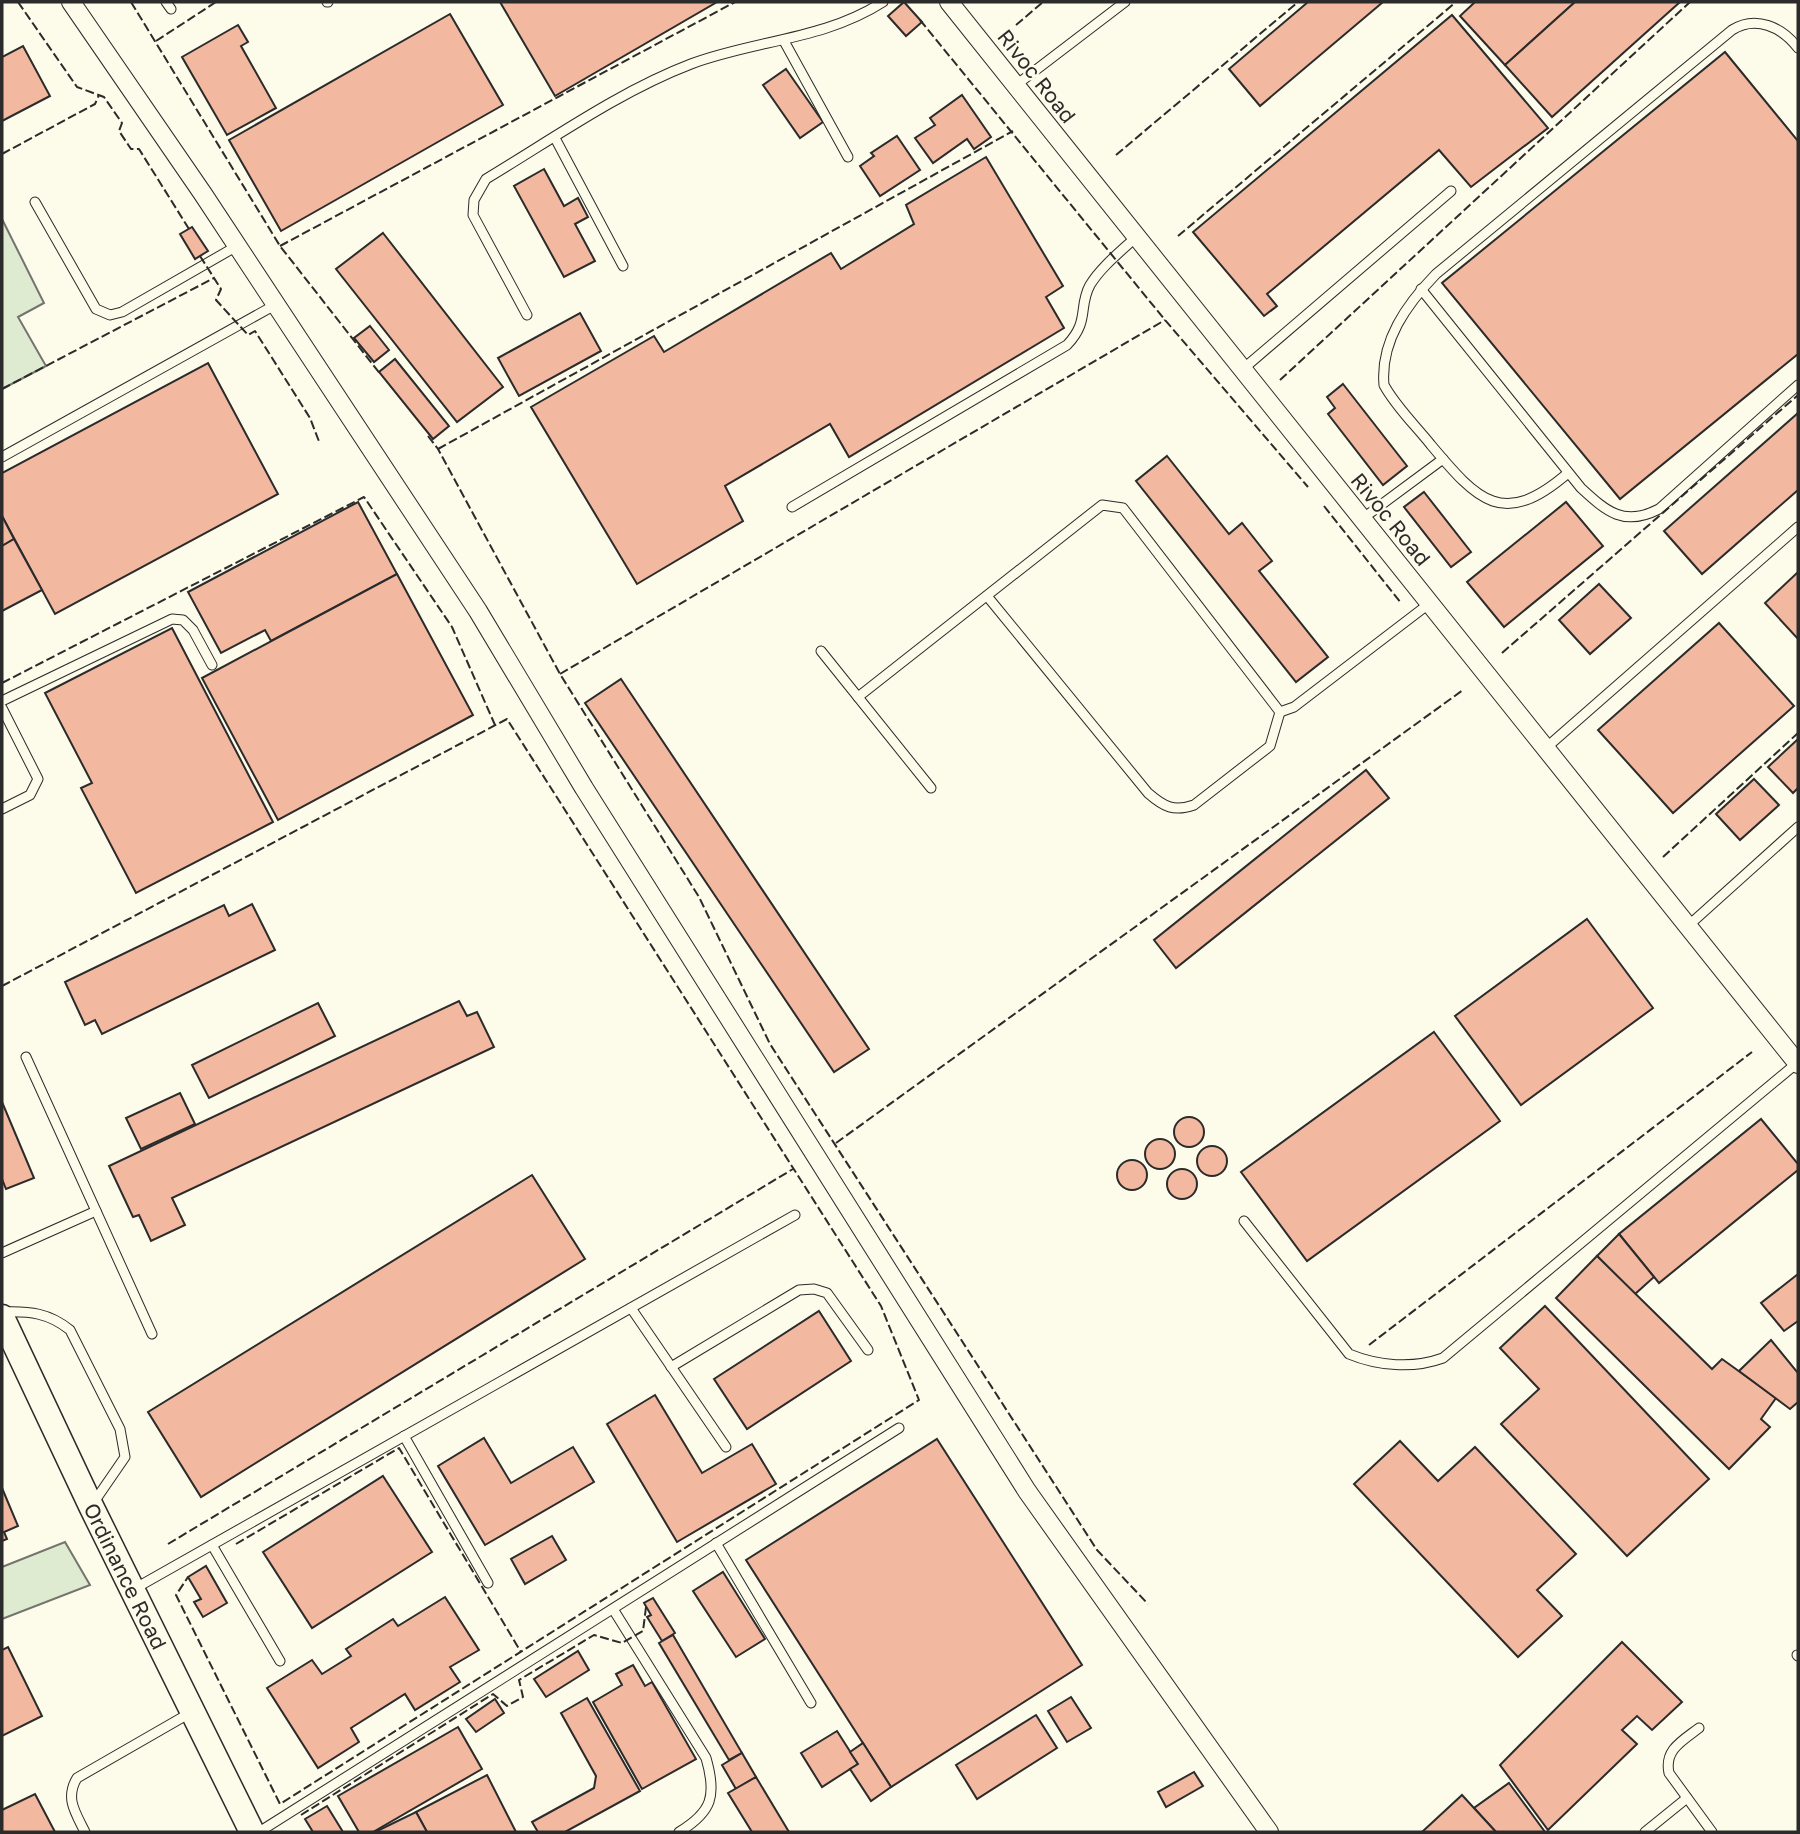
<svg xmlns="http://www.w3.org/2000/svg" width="1800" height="1834" font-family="'Golos Text',sans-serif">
  <rect width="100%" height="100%" fill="#fdfbea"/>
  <!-- green -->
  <g fill="#deebd1" stroke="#74746e" stroke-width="2">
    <polygon points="2,219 44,303 18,317 46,366 2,389"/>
    <polygon points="65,1542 90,1585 2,1619 2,1567"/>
  </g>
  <!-- building -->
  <g fill="#f2b8a0" stroke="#2b2b2b" stroke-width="2">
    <polygon points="500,2 717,2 555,96"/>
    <polygon points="904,2 922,22 906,36 888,16"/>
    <polygon points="1308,2 1383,2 1260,106 1229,69"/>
    <polygon points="1475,2 1575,2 1505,65 1460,16"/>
    <polygon points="1575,2 1680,2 1552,117 1505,65"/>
    <polygon points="450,14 503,105 281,231 229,140"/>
    <polygon points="1452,15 1548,128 1471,187 1439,150 1267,294 1277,306 1264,316 1193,232"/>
    <polygon points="238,25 248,42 241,46 276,108 227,135 182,57"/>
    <polygon points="23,46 50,96 2,121 2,57"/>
    <polygon points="1725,52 1798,141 1798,354 1620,499 1442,283"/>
    <polygon points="786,69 823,122 800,138 763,85"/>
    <polygon points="962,95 991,137 974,149 967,139 933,163 915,138 935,125 930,118"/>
    <polygon points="897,136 920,170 880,196 860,166 874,156 871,153"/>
    <polygon points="986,157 1063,286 1046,297 1064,328 849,457 830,424 725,486 743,521 637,584 531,407 654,336 664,352 831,253 841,269 914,224 906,205"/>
    <polygon points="544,169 564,206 578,198 588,217 575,224 595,261 564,277 514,186"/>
    <polygon points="192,227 208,251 195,259 180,234"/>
    <polygon points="383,233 503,387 457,422 336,269"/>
    <polygon points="580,313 601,351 519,396 498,358"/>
    <polygon points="370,326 389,350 374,362 354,338"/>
    <polygon points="395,359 449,426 433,439 379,372"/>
    <polygon points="208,363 278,494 55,614 2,516 2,473"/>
    <polygon points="1343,384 1407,466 1383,485 1328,414 1335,408 1327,397"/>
    <polygon points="1798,413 1798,490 1702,574 1664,531"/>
    <polygon points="1167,456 1229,534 1242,523 1272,561 1259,571 1328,657 1296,682 1136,481"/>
    <polygon points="1424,492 1471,552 1451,567 1404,507"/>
    <polygon points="358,502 397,574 271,641 265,630 221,653 188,592"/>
    <polygon points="1566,502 1603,546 1504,627 1467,582"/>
    <polygon points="2,516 14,539 2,546"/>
    <polygon points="14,539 42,590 2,611 2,546"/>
    <polygon points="1798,572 1798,639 1765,603"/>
    <polygon points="397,574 473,715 278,820 202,678"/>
    <polygon points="1599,584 1631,618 1590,654 1559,620"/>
    <polygon points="1719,623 1794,706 1673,813 1598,730"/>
    <polygon points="172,628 273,822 136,893 81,788 92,783 45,693"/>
    <polygon points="621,679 869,1049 834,1072 585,703"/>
    <polygon points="1798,739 1798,788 1793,793 1768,767"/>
    <polygon points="1366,770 1389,798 1176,968 1154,940"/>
    <polygon points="1754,779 1779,805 1740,840 1716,814"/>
    <polygon points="252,904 275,950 102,1034 95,1020 85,1025 65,982 224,905 229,916"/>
    <polygon points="1587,919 1653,1008 1521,1105 1455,1016"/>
    <polygon points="459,1001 467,1016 477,1012 494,1047 172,1198 185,1225 151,1241 139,1215 133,1217 109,1166"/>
    <polygon points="318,1003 335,1036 209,1098 192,1065"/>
    <polygon points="1434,1032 1500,1121 1307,1261 1241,1172"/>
    <polygon points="180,1093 195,1124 141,1149 126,1118"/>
    <polygon points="2,1102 34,1178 6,1189 2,1179"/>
    <circle cx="1189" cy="1132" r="15"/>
    <polygon points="1761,1119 1798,1164 1798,1170 1659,1283 1619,1234"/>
    <circle cx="1160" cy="1154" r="15"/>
    <circle cx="1212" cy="1161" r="15"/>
    <circle cx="1132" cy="1175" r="15"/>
    <circle cx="1182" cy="1184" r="15"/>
    <polygon points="532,1175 585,1259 201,1497 148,1412"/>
    <polygon points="1619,1234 1654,1277 1635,1294 1597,1256"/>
    <polygon points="1597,1256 1712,1369 1722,1359 1776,1398 1761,1419 1770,1427 1729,1469 1556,1298"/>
    <polygon points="1798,1274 1798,1321 1784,1331 1761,1303"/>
    <polygon points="1545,1306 1709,1479 1627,1556 1501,1424 1539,1389 1500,1348"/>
    <polygon points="819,1311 851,1361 747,1429 714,1379"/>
    <polygon points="1771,1340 1798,1373 1798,1402 1790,1409 1739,1371"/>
    <polygon points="655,1395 702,1473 752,1444 776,1484 677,1542 607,1424"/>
    <polygon points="484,1438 511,1483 573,1447 594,1482 485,1545 438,1466"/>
    <polygon points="937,1439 1082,1665 891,1787 746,1560"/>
    <polygon points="1400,1441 1438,1481 1475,1447 1576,1554 1537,1590 1562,1616 1518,1657 1354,1484"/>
    <polygon points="383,1476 432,1552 312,1628 263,1552"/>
    <polygon points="2,1488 18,1526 4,1532 7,1539 2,1541"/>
    <polygon points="552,1536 566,1560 525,1584 511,1559"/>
    <polygon points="206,1566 227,1603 203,1617 194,1602 201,1599 188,1577"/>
    <polygon points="723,1572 765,1639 736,1657 693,1591"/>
    <polygon points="445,1597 479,1650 450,1667 460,1682 415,1710 405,1694 351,1728 359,1742 318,1768 267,1688 312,1660 322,1674 351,1656 346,1649 393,1619 398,1626"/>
    <polygon points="653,1598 675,1633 662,1641 647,1617 651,1615 644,1603"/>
    <polygon points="673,1635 742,1753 729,1760 659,1643"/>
    <polygon points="1622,1642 1682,1702 1652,1730 1637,1716 1622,1730 1637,1744 1548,1830 1500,1765"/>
    <polygon points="8,1647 42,1716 2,1736 2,1650"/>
    <polygon points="578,1651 589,1670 546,1697 534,1679"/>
    <polygon points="633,1665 645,1686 652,1682 696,1759 642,1789 593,1702 622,1685 616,1674"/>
    <polygon points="1071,1697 1091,1728 1067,1742 1048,1711"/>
    <polygon points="587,1698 640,1791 565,1832 538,1832 532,1822 594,1788 596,1776 561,1713"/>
    <polygon points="495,1699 504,1713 476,1732 466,1719"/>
    <polygon points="1036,1715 1057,1748 977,1799 956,1765"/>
    <polygon points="458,1727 482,1769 373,1832 359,1832 338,1796"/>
    <polygon points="837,1731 858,1764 822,1787 801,1753"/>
    <polygon points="863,1743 891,1787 871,1801 850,1769 858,1764 850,1752"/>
    <polygon points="742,1753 756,1777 736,1789 722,1765"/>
    <polygon points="1194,1772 1203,1786 1166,1807 1158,1792"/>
    <polygon points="487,1775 516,1832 427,1832 416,1812"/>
    <polygon points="756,1777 789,1832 752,1832 728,1793"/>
    <polygon points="1509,1783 1545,1832 1496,1832 1474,1808"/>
    <polygon points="35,1794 55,1832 2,1832 2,1810"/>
    <polygon points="1462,1795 1496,1832 1422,1832"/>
    <polygon points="327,1806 343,1832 313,1832 305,1819"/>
    <polygon points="416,1812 427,1832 375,1832"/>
  </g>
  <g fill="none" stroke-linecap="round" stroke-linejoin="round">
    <defs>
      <g id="lane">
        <polyline points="166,2 171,9"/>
        <polyline points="327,2 328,2"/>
        <polyline points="784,41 848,157"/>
        <polyline points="1015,86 1125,2"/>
        <polyline points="555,138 623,266"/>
        <polyline points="35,202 96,309 110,315 122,312 237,246"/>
        <path d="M1421 289 1581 488C1607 512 1624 527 1659 509L1798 385"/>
        <path d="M527 315 473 215 474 200 486 179C551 140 620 91 691 64 755 40 824 40 883 2"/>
        <polyline points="1243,369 1451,191"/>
        <polyline points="2,457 275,305"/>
        <path d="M1568 473C1503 529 1478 501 1431 445 1416 426 1396 407 1384 385 1380 341 1407 304 1436 274L1732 30C1756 15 1782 27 1798 48"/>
        <path d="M792 507 1067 345C1090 321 1078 307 1090 285 1101 267 1120 252 1135 238"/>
        <polyline points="1362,519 1443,459"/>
        <path d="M987 596 1148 793C1164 807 1174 812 1194 805L1270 746 1280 712"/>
        <polyline points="821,651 931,788"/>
        <polyline points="858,697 1102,505 1123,508 1280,712 1294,707 1430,603"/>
        <polyline points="2,701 172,619 183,620 193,630 212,665"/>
        <polyline points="2,708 38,779 30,795 2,809"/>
        <polyline points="1547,747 1798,527"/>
        <polyline points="1688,926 1798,827"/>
        <polyline points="26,1057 152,1334"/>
        <path d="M1244 1221 1349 1354C1378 1366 1413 1369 1443 1358L1797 1063"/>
        <polyline points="2,1253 96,1211"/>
        <polyline points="631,1308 726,1447"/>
        <path d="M3 1312C30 1311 49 1313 70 1330L120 1429 125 1457 92 1505"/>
        <polyline points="671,1367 799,1290 814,1289 827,1293 868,1350"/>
        <polyline points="404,1436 488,1583"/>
        <polyline points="716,1543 811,1703"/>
        <polyline points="212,1545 280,1661"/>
        <polyline points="134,1589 795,1215"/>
        <path d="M613 1609 706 1758C717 1796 712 1812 679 1832"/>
        <polyline points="1797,1655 1798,1656"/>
        <path d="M1699 1728C1682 1741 1664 1750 1669 1773L1712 1832"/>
        <path d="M85 1832C75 1812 65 1798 77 1778L190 1713"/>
        <polyline points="259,1832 899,1428"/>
        <polyline points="1645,1832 1687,1798"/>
      </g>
      <g id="street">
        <polyline points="71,2 203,194 478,611 584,788 1027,1491 1269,1832"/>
        <polyline points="949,2 1798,1064"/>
      </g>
      <g id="secondary">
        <path id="s1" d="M2 1317 91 1506 252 1832"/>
      </g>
    </defs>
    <!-- lane casing -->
    <use href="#lane" stroke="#2b2b2b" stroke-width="11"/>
    <!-- street casing -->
    <use href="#street" stroke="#2b2b2b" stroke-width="20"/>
    <!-- secondary casing -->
    <use href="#secondary" stroke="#2b2b2b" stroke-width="27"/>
    <!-- lane -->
    <use href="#lane" stroke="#fdfbea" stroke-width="9"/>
    <!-- street -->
    <use href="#street" stroke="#fdfbea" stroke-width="18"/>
    <!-- secondary -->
    <use href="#secondary" stroke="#fdfbea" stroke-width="24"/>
    <!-- fence -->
    <g stroke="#2b2b2b" stroke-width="2" stroke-dasharray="9 3.5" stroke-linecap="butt">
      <polyline points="18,2 77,87 104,97 122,123 119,131 131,149 139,149 189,229"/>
      <polyline points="131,2 280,246 381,375"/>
      <polyline points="920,20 1165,320 1308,487"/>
      <polyline points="1016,25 1043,2"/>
      <polyline points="156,41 216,2"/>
      <polyline points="2,154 95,104 99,95"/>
      <polyline points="1116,155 1298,2"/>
      <polyline points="1178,236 1456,2"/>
      <polyline points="280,246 735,2"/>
      <polyline points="200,256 221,289 216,300 248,335 255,331 310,418 320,444"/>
      <polyline points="1280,380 1690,2"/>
      <polyline points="2,389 214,278"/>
      <polyline points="428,436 438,449 560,674 699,897 770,1044 1097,1550 1148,1604"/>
      <polyline points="438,449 1013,131"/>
      <polyline points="1324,506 1401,603"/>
      <polyline points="1502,653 1798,395"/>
      <polyline points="560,674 1165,320"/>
      <polyline points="2,683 364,497 452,627 495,725"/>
      <polyline points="1663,857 1798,733"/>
      <polyline points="2,986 507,719 881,1306 919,1400 280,1804 176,1595 188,1577"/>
      <polyline points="836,1143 1463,690"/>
      <polyline points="1369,1345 1752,1052"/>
      <polyline points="168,1544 793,1169"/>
      <polyline points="236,1544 399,1448 521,1652"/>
      <polyline points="301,1815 493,1694 507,1706 523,1697 519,1680 594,1635 622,1643 643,1631 646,1607"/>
    </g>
  </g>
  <g text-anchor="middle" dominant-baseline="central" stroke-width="5" stroke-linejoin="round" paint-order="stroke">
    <!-- street labels -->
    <g font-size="21" fill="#2b2b2b" stroke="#fdfbea">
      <text transform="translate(1037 76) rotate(52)">Rivoc Road</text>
      <text transform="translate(1391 519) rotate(51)">Rivoc Road</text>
      <text stroke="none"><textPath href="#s1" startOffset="287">Ordinance Road</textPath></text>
    </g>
  </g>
  <!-- border -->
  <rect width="1800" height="1834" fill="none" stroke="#2b2b2b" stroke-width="7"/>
</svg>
